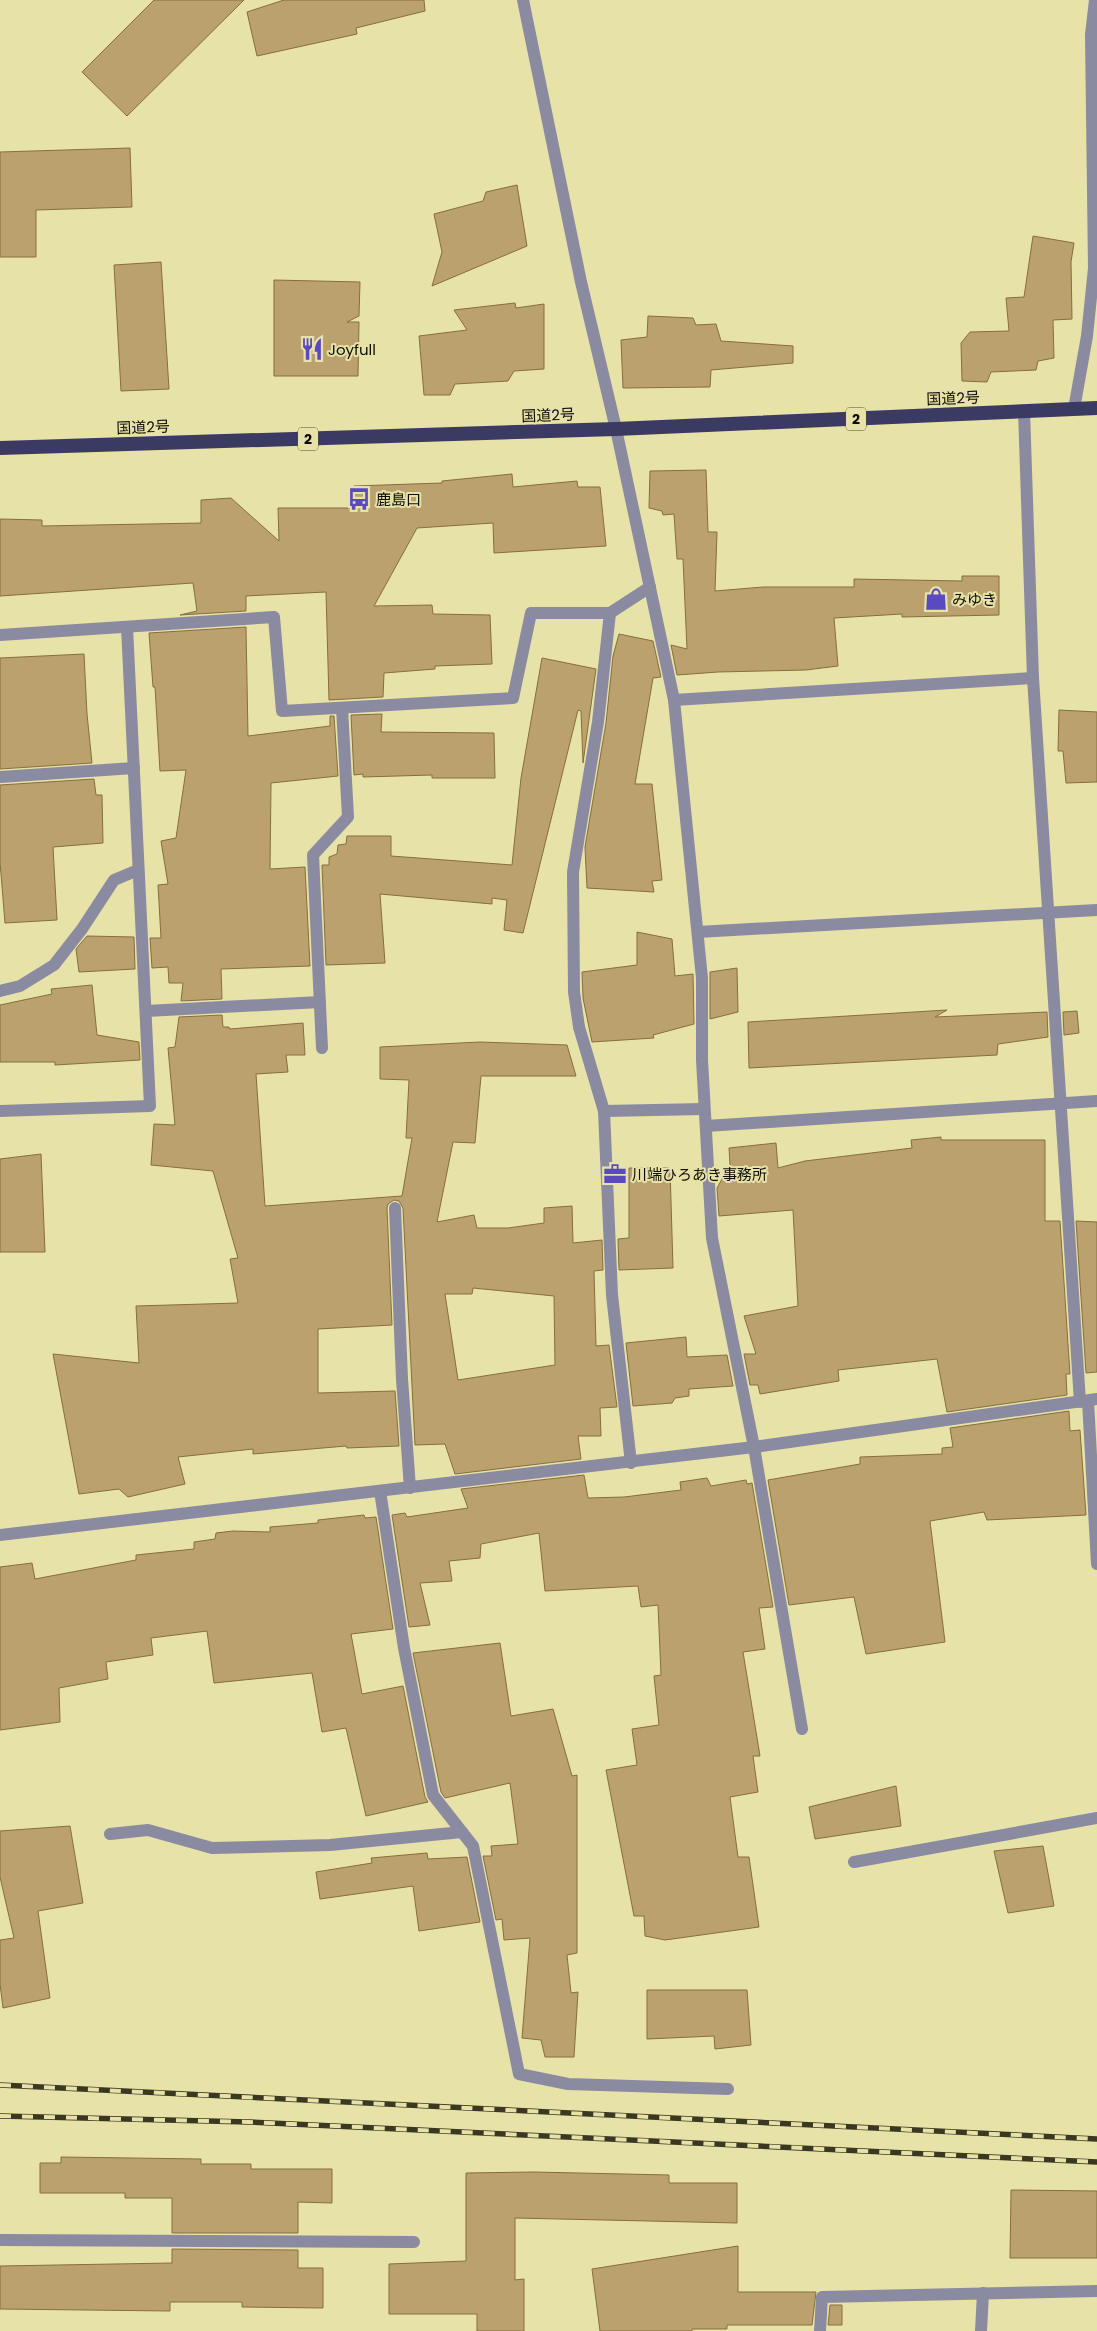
<svg xmlns="http://www.w3.org/2000/svg" width="1097" height="2331" font-family="Poppins,'Noto Sans JP',sans-serif">
  <rect width="100%" height="100%" fill="#e6e2a8"/>
  <!-- building -->
  <g fill="#bba16e" stroke="#876e3d" fill-rule="evenodd">
    <polygon points="154,0 244,0 127,116 82,72"/>
    <polygon points="284,0 424,0 425,11 356,28 357,34 257,56 247,12"/>
    <polygon points="130,148 132,207 36,210 36,257 0,257 0,152"/>
    <polygon points="517,185 527,246 432,286 442,252 434,214 483,201 486,192"/>
    <polygon points="1033,236 1074,243 1071,262 1072,319 1053,320 1054,358 1038,361 1036,370 991,372 987,382 962,381 961,343 970,332 1009,331 1006,298 1024,297"/>
    <polygon points="161,262 169,389 121,391 114,265"/>
    <polygon points="274,280 360,282 359,316 347,322 359,322 358,376 274,376"/>
    <polygon points="515,303 516,308 544,304 544,369 514,371 508,381 455,384 450,395 424,395 419,336 467,330 454,310"/>
    <polygon points="648,316 693,318 696,325 716,324 721,341 793,346 793,363 711,370 710,387 623,388 621,340 647,337"/>
    <polygon points="706,470 708,532 717,532 715,591 763,587 854,587 854,579 962,581 962,576 999,576 999,615 902,617 902,614 834,618 838,666 806,670 718,672 677,675 671,645 687,649 683,559 677,559 674,514 663,515 662,511 649,508 650,471"/>
    <polygon points="512,474 513,487 577,481 578,487 600,487 606,546 494,553 493,523 417,528 374,606 432,605 433,614 490,615 492,664 435,666 435,669 384,673 383,697 329,700 326,592 246,596 246,611 180,615 197,611 193,583 0,596 0,519 42,520 42,526 201,523 201,500 231,498 279,541 278,508 354,508 354,486 442,483 442,481"/>
    <polygon points="246,627 248,736 330,726 330,716 334,716 338,776 271,783 270,869 305,867 310,966 221,969 222,999 181,1001 183,983 169,983 168,967 152,968 150,938 161,938 158,885 168,884 161,841 176,838 186,770 160,771 155,687 153,687 149,633"/>
    <polygon points="619,634 653,641 661,677 653,678 635,784 652,784 662,880 652,881 654,892 587,888 585,847 606,723 613,656"/>
    <polygon points="84,654 87,714 92,763 0,769 0,658"/>
    <polygon points="542,658 596,669 583,763 581,711 578,710 523,933 504,930 507,900 492,898 492,904 380,894 385,963 326,965 322,865 329,865 329,857 337,854 338,845 346,844 347,836 391,836 391,856 512,865 521,778"/>
    <polygon points="1059,710 1097,712 1097,782 1066,783 1063,751 1058,751"/>
    <polygon points="382,714 381,732 494,733 495,778 432,778 432,775 363,777 363,774 354,775 351,715"/>
    <polygon points="94,779 96,795 102,795 103,843 53,847 57,920 5,923 0,862 0,785"/>
    <polygon points="637,932 672,939 675,976 693,974 694,1024 653,1035 654,1038 592,1042 583,998 582,972 637,965"/>
    <polygon points="87,936 134,937 135,969 79,972 76,949"/>
    <polygon points="737,968 738,1012 710,1019 710,972"/>
    <polygon points="92,985 97,1035 139,1042 140,1060 55,1065 55,1062 0,1062 0,1005 52,994 51,989"/>
    <polygon points="947,1010 935,1017 1047,1012 1048,1037 998,1044 997,1055 749,1068 748,1022"/>
    <polygon points="1077,1011 1079,1033 1064,1035 1063,1012"/>
    <path d="M222 1015 223 1027H229L230 1029 303 1023 305 1055H286L288 1072 256 1074 265 1206 402 1196 412 1138H406L409 1080 380 1079V1047L480 1042 567 1045 576 1076H481L475 1143 453 1142 437 1222 474 1215 477 1228H508L544 1223V1208L572 1206 573 1243 602 1240 603 1270 594 1271 596 1346 609 1345 617 1407 600 1408 601 1436H578L581 1459 455 1474 445 1444 415 1445 403 1208 399 1201 394 1200 388 1204 387 1208 392 1325 318 1329V1393L395 1391 399 1446 347 1448 346 1446 253 1454V1449L178 1457 185 1484 128 1497 119 1489 79 1494 53 1354 139 1363 136 1306 238 1303 230 1259 238 1258 213 1171 151 1165 154 1124 175 1125 168 1048 175 1047 179 1017ZM473 1288 554 1296 555 1365 458 1380 445 1294H472Z"/>
    <polygon points="941,1137 941,1140 1045,1140 1045,1221 1060,1221 1070,1374 1066,1374 1067,1395 947,1412 937,1359 838,1370 839,1381 760,1394 758,1385 750,1385 744,1354 756,1354 744,1316 798,1306 793,1210 719,1216 717,1188 730,1165 729,1148 776,1143 778,1168 805,1161 912,1148 911,1140"/>
    <polygon points="41,1154 45,1252 0,1252 0,1159"/>
    <polygon points="629,1168 670,1168 673,1268 619,1270 618,1239 629,1238"/>
    <polygon points="1076,1221 1097,1222 1097,1372 1086,1373"/>
    <polygon points="686,1337 687,1357 727,1355 733,1386 689,1389 689,1396 675,1398 672,1403 633,1406 626,1343"/>
    <polygon points="1069,1411 1070,1431 1080,1430 1086,1515 987,1520 984,1512 930,1521 945,1642 866,1654 854,1597 789,1605 768,1480 860,1464 860,1457 942,1454 942,1448 953,1447 950,1428"/>
    <polygon points="584,1475 588,1498 624,1497 681,1490 680,1482 707,1478 711,1486 746,1480 747,1484 752,1483 773,1607 759,1608 765,1649 743,1652 760,1756 753,1756 758,1792 730,1797 738,1857 749,1857 759,1927 665,1940 645,1936 644,1916 634,1916 606,1770 637,1765 632,1729 659,1725 654,1676 661,1675 658,1605 641,1607 638,1586 545,1591 539,1533 481,1544 480,1558 449,1561 452,1581 420,1583 430,1625 409,1627 392,1515 405,1513 407,1517 468,1508 461,1489"/>
    <polygon points="364,1515 365,1518 376,1517 393,1629 351,1634 362,1694 403,1686 425,1797 428,1802 366,1816 346,1728 322,1732 312,1673 214,1683 207,1631 151,1638 153,1655 106,1662 108,1679 59,1688 60,1722 0,1730 0,1567 32,1563 35,1579 136,1560 136,1555 194,1549 194,1542 215,1539 216,1533 233,1531 270,1532 270,1527 318,1523 318,1520"/>
    <polygon points="500,1643 511,1716 553,1709 572,1776 577,1775 577,1953 567,1955 571,1993 578,1992 574,2057 545,2057 541,2040 522,2038 530,1938 504,1940 502,1919 496,1920 483,1856 492,1856 491,1846 518,1844 510,1783 445,1798 441,1792 413,1653"/>
    <polygon points="896,1786 901,1826 815,1839 809,1807"/>
    <polygon points="70,1826 83,1903 38,1911 50,1998 3,2008 0,1984 0,1940 14,1938 0,1877 0,1831"/>
    <polygon points="1043,1846 1054,1906 1008,1913 994,1851"/>
    <polygon points="427,1853 428,1859 467,1857 480,1922 419,1931 413,1886 320,1899 316,1872 372,1863 371,1858"/>
    <polygon points="647,1990 747,1990 751,2045 715,2049 714,2036 647,2039"/>
    <polygon points="61,2157 201,2159 201,2164 251,2164 251,2169 332,2169 332,2203 298,2202 298,2233 172,2233 172,2198 125,2198 125,2193 40,2193 40,2163 61,2163"/>
    <polygon points="534,2172 669,2175 669,2183 737,2183 737,2223 515,2218 515,2280 524,2279 524,2331 477,2331 477,2314 389,2314 389,2264 466,2261 466,2173"/>
    <polygon points="1011,2190 1097,2191 1097,2258 1010,2258"/>
    <polygon points="738,2246 738,2292 816,2292 812,2325 727,2325 727,2329 692,2329 692,2331 600,2331 592,2269"/>
    <polygon points="172,2249 298,2250 298,2268 323,2268 323,2308 242,2307 242,2302 170,2302 170,2311 0,2309 0,2266 172,2263"/>
    <polygon points="830,2305 842,2305 842,2325 828,2325"/>
  </g>
  <g fill="none" stroke-linecap="round" stroke-linejoin="round">
    <!-- service -->
    <g stroke="#8a8aa1" stroke-width="12">
      <polyline points="579,1027 574,992 573,872 598,722 610,613"/>
      <polyline points="604,1111 612,1295 631,1463"/>
    </g>
    <!-- minor -->
    <g stroke="#8a8aa1" stroke-width="12">
      <polyline points="523,0 581,282 616,429 674,700 702,978 702,1060 712,1238 754,1447 802,1729"/>
      <polyline points="1074,409 1087,336 1094,268 1091,35 1095,0"/>
      <polyline points="1024,411 1033,678 1080,1402"/>
      <polyline points="0,635 274,617 282,711 513,698 531,613 610,613 650,587"/>
      <polyline points="674,700 1033,678"/>
      <polyline points="0,777 134,768"/>
      <polyline points="698,932 1097,910"/>
      <polyline points="0,991 20,986 54,965 82,929 114,880 138,870"/>
      <polyline points="146,1011 320,1002"/>
      <polyline points="579,1027 604,1111 704,1109"/>
      <polyline points="322,1048 313,855 348,817 342,708"/>
      <polyline points="0,1111 150,1106 127,627"/>
      <polyline points="706,1126 1097,1101"/>
      <polyline points="395,1208 402,1379 410,1488"/>
      <polyline points="1088,1401 1097,1564"/>
      <polyline points="380,1491 404,1648 433,1795 473,1846 519,2074 568,2084 728,2089"/>
      <polyline points="0,1535 754,1447 1097,1399"/>
      <polyline points="110,1834 148,1830 212,1848 330,1845 462,1832"/>
      <polyline points="854,1862 1097,1818"/>
      <polyline points="0,2240 414,2242"/>
      <polyline points="820,2331 822,2297 1097,2291"/>
      <polyline points="981,2331 983,2293"/>
    </g>
    <!-- trunk -->
    <polyline stroke="#3b3a62" stroke-width="14" points="0,448 616,429 1097,408"/>
    <defs>
      <g id="rail">
        <polyline points="0,2085 1097,2139"/>
        <polyline points="0,2116 249,2122 1097,2162"/>
      </g>
    </defs>
    <!-- rail casing -->
    <use href="#rail" stroke="#3b3822" stroke-width="5.5"/>
    <!-- rail -->
    <use href="#rail" stroke="#e6e2a8" stroke-width="4" stroke-dasharray="11" stroke-linecap="butt"/>
  </g>
  <!-- icons -->
  <defs>
    <symbol id="restaurant-bare" viewBox="-9 -9 18 18"><path d="M-5-6h1v4h1v-4h1v4h1v-4h1v5L-1.5 .5V6h-2V.5L-5-1ZM5-6V6H3V1.5H1.5Q1.5-4 5-6Z" fill="#5a49c1" stroke="#e6e2a8" stroke-width="2.5" paint-order="stroke"/></symbol>
    <symbol id="bus-bare" viewBox="-9 -9 18 18"><path d="M-5-6H5V4H4V6H2V4H-2V6H-4V4H-5ZM-3.5-4V0h7V-4ZM-3.5 1.2v1.5H-2V1.2ZM2 1.2v1.5H3.5V1.2Z" fill="#5a49c1" stroke="#e6e2a8" stroke-width="2.5" paint-order="stroke"/></symbol>
    <symbol id="shop-bare" viewBox="-9 -9 18 18"><path d="M-5-2.5h2.3a2.7 3.5 0 0 1 5.4 0H5L5.5 6h-11ZM-1.5-2.5h3a1.5 2.3 0 0 0-3 0Z" fill="#5a49c1" stroke="#e6e2a8" stroke-width="2.5" paint-order="stroke"/></symbol>
    <symbol id="office-bare" viewBox="-9 -9 18 18"><path d="M-6-3h4V-5.5h4V-3h4V5H-6ZM-1-4.5V-3h2v-1.5ZM-6 0V1H6V0Z" fill="#5a49c1" stroke="#e6e2a8" stroke-width="2.5" paint-order="stroke"/></symbol>
  </defs>
  <g fill-rule="evenodd">
    <use href="#restaurant-bare" x="296" y="333" width="32" height="32"/>
    <use href="#bus-bare" x="343" y="483" width="32" height="32"/>
    <use href="#shop-bare" x="920" y="583" width="32" height="32"/>
    <use href="#office-bare" x="599" y="1158" width="32" height="32"/>
  </g>
  <g text-anchor="middle" dominant-baseline="central" stroke-width="4" stroke-linejoin="round" paint-order="stroke">
    <!-- shield labels -->
    <g fill="#e6e2a8" stroke="#504d32" stroke-width="1">
      <rect x="846" y="407.5" width="20" height="23" rx="4"/>
      <rect x="298" y="427.5" width="20" height="23" rx="4"/>
    </g>
    <g font-size="14" font-weight="bold" fill="#0f0d00">
      <text x="856" y="419">2</text>
      <text x="308" y="439">2</text>
    </g>
    <!-- poi labels -->
    <g font-size="15" fill="#0f0d00" stroke="#e6e2a8" text-anchor="start">
      <text x="328" y="349">Joyfull</text>
      <text x="376" y="499">鹿島口</text>
      <text x="952" y="599">みゆき</text>
      <text x="632" y="1174">川端ひろあき事務所</text>
    </g>
    <!-- street labels -->
    <g font-size="15" fill="#0f0d00" stroke="#e6e2a8">
      <text transform="translate(953 398) rotate(-2)">国道2号</text>
      <text transform="translate(548 415) rotate(-2)">国道2号</text>
      <text transform="translate(143 427) rotate(-2)">国道2号</text>
    </g>
  </g>
</svg>
